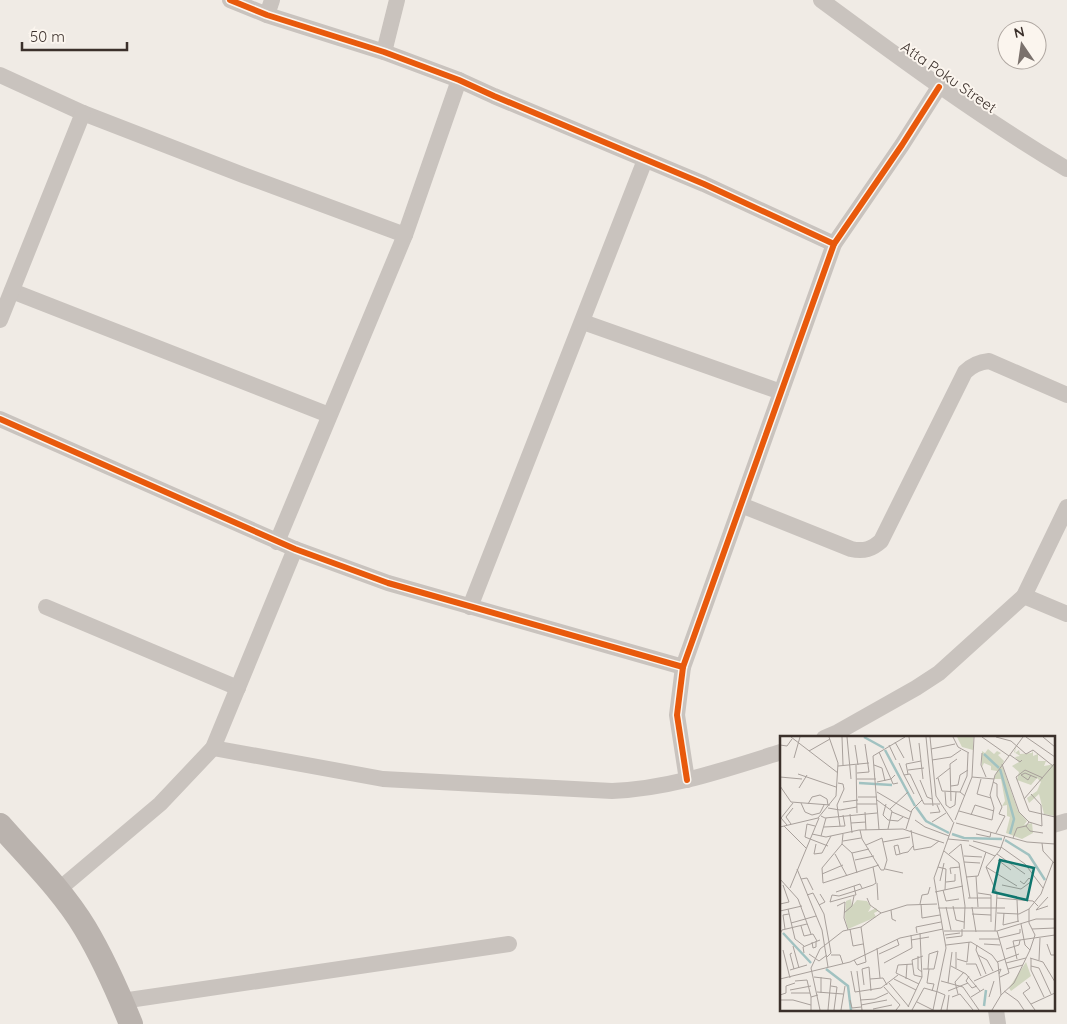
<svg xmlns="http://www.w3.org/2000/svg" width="1067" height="1024" font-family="Quicksand,sans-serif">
  <rect width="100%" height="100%" fill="#f0ebe5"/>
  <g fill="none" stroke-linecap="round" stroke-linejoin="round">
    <!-- street -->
    <g stroke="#c9c3be" stroke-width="16">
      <polyline points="230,0 267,15 384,52 459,80 494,96 704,184 834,244"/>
      <path d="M821 0C901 59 981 118 1067 169"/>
      <polyline points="267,15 272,0"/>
      <polyline points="384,52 397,0"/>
      <polyline points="0,75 83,113 243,175 405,235"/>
      <polyline points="12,291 329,415"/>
      <polyline points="0,320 83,113"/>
      <polyline points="583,322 781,392"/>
      <polyline points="0,419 295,549 388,583 683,667"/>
      <path d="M741 505 851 549C864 552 872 549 881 541L965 372C972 365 979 362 989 361L1067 395"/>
      <polyline points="277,542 405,235 459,80"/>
      <polyline points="1024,596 1067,614"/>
      <polyline points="46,607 238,688"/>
      <polyline points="470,607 645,160"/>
      <polyline points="824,738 838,732 916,688 939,673 1024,596 1067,507"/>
      <path d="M213 748 383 779 612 791C670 789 726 769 781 752"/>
      <polyline points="687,780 677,715 683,667 834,244 902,145 939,87"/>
      <polyline points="1053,825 1067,821"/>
      <polyline points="57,891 160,804 213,748 295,549"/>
      <polyline points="122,1001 509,944"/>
      <polyline points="996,1010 998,1024"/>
    </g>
    <!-- secondary -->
    <path stroke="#bab3ae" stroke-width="24" d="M0 825C29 858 62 890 85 928 103 958 118 992 131 1024"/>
    <defs>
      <g id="cycleway">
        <polyline points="230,0 267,15 384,52 459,80 494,96 704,184 834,244"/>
        <polyline points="0,419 295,549 388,583 683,667"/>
        <polyline points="687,780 677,715 683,667 834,244 902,145 939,87"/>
      </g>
    </defs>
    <!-- cycleway casing -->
    <use href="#cycleway" stroke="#fbf5ee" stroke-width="9"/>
    <!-- cycleway -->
    <use href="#cycleway" stroke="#e8590c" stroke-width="6"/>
  </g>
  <g text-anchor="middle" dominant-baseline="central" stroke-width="4" stroke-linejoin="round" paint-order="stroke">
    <!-- street labels -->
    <g font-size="15" fill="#3b302b" stroke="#fbf5ee">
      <text transform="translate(949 77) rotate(35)">Atta Poku Street</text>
    </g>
  </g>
  <!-- overview -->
  <g transform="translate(780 736)">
    <rect width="275" height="275" fill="#f0ebe5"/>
    <path d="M177 1H193V14L182 11ZM236 10 235 17 239 14 240 18 252 17 253 14V20L258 18V25H266L264 30 275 28V80L264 78 259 58 249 67 247 62 257 55 261 46 257 42 251 49 237 44 239 36 232 30 239 26 235 21 240 20 234 16ZM208 13 214 18 217 15 221 17 218 19 224 25 222 29 238 75 247 85 244 89 252 87 253 97 242 103 226 97 230 81 227 80V69L222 70 225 65 221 43H214L217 35 211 34V30L204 27 202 31V15L205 17ZM71 163 72 170 77 164 87 165 91 171 88 176 96 172 98 175 94 177 96 181 68 193 65 182 66 165ZM246 226 251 240 231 255 229 252Z" fill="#d1d6bf"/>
    <path fill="none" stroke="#a1c2c1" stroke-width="2.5" d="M84 1 104 12M105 14 135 70M204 18 219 32M220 33 234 83 230 98M79 47 112 49M136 71 146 85 169 97M172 98 184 102 222 103M225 104 249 119 265 144M3 197 31 227M46 233 68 250 71 274M204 270 206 254"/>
    <path fill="none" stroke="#a8a09b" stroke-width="1" d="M11 1 58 37M62 1 63 29M67 1 71 43M129 1 133 25M146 1 153 70M150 1 156 60 173 86M173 1 178 11 189 17M202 1 229 20M216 1 231 5 246 18 253 14 273 30M246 1 275 21M263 1 275 11M115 6 124 22M139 7 143 43M0 9 7 10 12 3M75 9 78 29M109 9 116 24M151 13 175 8M29 15 50 3M99 16 111 43 115 39M202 17 201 29 206 41M230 19 240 26 242 24M14 22 20 1M152 24 171 21 181 14M119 27 124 39 130 38 144 68H160M222 28 239 76 249 86 262 90 261 69 251 58M76 29 77 77M94 29 102 32 105 45M58 30 89 27M128 34 144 32M77 37 89 36 85 8M18 38 56 51M128 38 126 28 141 25M124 39 134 58M251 39 248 44 241 39 245 37 257 42M0 41 22 43M192 41 214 43M158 42 162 55 180 56 185 60M263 42 245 34 236 41 249 75 275 81M77 43H96M156 43 170 32M201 43 197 58 211 62M140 44 147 61 152 63M97 46 111 43 113 48 118 47M213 46 217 48V60L222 71 219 78M58 47 63 48 64 53 57 69 60 90M0 50 11 66 50 69M171 50 178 49 180 39 188 34M19 52 27 39M97 56 131 76M165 56 166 69 170 72 175 69 176 56M180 56 187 40 188 17M78 61H97M244 63 275 27M97 64 112 75 108 93M171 65 170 28 177 23M63 66 78 64M21 67 25 76 32 79 40 77 44 69M28 68 32 61 40 59 47 63 48 69M77 68H97M106 68 103 79 108 84 118 85 123 81M48 72 60 74 77 71M110 73 128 56M179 75 212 84 214 72 210 59 215 39 243 1M85 76 86 94M112 76 129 83M150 77 160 76 157 69M70 78 72 97M191 79 195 69 214 75M41 80 45 82 97 77M135 84 145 91 169 100M175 84 192 41 194 1M152 86 166 77M249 86 246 90 250 95 263 97M71 87 86 86M176 87 247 106 275 108M11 88 6 81 13 72M7 89 1 82 13 67M4 90 26 112M35 90 27 88 25 101 48 110M0 91 38 82 56 60 58 27 49 1M44 91 65 90 63 79M126 93 132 74 142 64M80 94 82 103 101 134H104L107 124 102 102 86 109M99 94 93 20 125 1M131 94 134 114 151 111 159 105M216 97 225 80 219 78M32 98 46 101 79 94 123 93 164 107M63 98 62 108 42 132 43 147 99 129M196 98 210 101 211 96M41 100 46 82M233 102 237 92 246 90M168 103 189 105M63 105 81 102M193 105 221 112M103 106 130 101M262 107 263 115 275 128M36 108 34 118 42 117 51 100M62 108 72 117 77 137M189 109 215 120M221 111 245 128 263 152M164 115 179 127 185 170 184 193M72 117 89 113M55 118 67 140M120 118 118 109 114 110 116 119 120 118 123 117 128 116 133 110M169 118 181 108 190 162M217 118 245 138M184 120 202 121M75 124 94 120M218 124 231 134M184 126 200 127M158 131 166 133 165 154M206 131 237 150M17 133 42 194 48 231M105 133 123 137M42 138 63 129M171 138 170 132 180 131M196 140 198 171M186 141 198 140 206 116M0 143 18 163 31 198M21 143 27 142 33 154M160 145 164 127M166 146 175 145V138M97 147 98 164M222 149 241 153 252 145 249 142 244 148 240 145M74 150 75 155 76 159H75L50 166 52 159 59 160 75 155 93 149 96 147 93 131M10 152 39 82M163 154 166 165 179 163M56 156 80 148 82 152M155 156 183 150M198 157 211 159V186M27 159 33 157 44 178 51 217 47 221M268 161 256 174 268 170M87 162 90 169 101 177 111 174M188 162H211M217 162 253 165 258 170M237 164 238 186M0 168 9 166 3 149M140 168 142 159 148 158 150 151M141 168 142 182 160 179M39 169 45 166 40 158M57 170 65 166 64 182 68 194M173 170 176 184 184 186M166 171 171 194M192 171 196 196M158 172H225M8 173 15 203 24 210M0 175 22 170M64 177 72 170 74 160M217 177 239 178 249 173M224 177 223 189 239 185M192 178 211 179M116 185 112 183 111 174 127 169 157 168M11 187 36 180M241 188 245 209 250 214M21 190 24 200 33 198 37 205M5 193 3 179 9 178M70 193 73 210 83 208M252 193 275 192M164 195H217L256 183H275M215 195 217 158 206 131 220 114 225 100M217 195 226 227 246 222M137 197 136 191 161 186M0 198 2 194 27 188M165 199 180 197M166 202 182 200V193M219 202 240 197V193M199 203H219M131 204 149 201M32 206 33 212 36 211V205M204 208 220 209M267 208 271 219H275M166 209 191 206 212 219 218 227 221 259M197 209 196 214 206 238M13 210 19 232M97 212 100 242M226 213 239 209 240 204M3 214 10 242M176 216V232M12 217 10 218 14 233M24 217 23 211 40 204M29 218 39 225 47 219M99 218 119 209 117 203M51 219H60L63 228M198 219 207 224 213 235M138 220V233L142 236M250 222 263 226 275 246M251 222V234L264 261M177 223 187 226 189 206M237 223 233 205 275 199M74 224 77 229 86 226 81 191M259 224 260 202M217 226 239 218M104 227 132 212 131 199M133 228 118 229 116 237 139 248M186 228H196L201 240M171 230 186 238 200 255M251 230 259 232 271 258M143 233H154L158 215 149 218 148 233M149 233 147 247 154 248 152 255M228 233 243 229M10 234 27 229M71 235 75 256 101 252 118 239M77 235 82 274M189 240 186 245 192 252 197 250M34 241 51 243 48 274M41 241V257M142 241 134 239 132 224 143 220M220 241 229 237 226 227M0 243 70 226 120 202 163 193M90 243 103 242 107 249M114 243 136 254M126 243 127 228M15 245 27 244 31 261M161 245 183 251 199 274M194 245 221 233 219 238M246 246 250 252 243 257 255 274M109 247 129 271M168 247 172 216M84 249 82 233 89 231 91 255M51 250 57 251 54 274M104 251 120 269 116 274M10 254 31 250M168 255 188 247M224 255 238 265 244 274M37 256 63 258M158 256 165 259 161 274M11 257H30M178 258 175 246 184 236M0 259 6 257V250L15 247M172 261 180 258 193 274M191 261 204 253M209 261 214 245M0 264H13L31 269M70 264 72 272 81 271M80 264 95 263 108 257M137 266 153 274M251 268 275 257M81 269 107 264M128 271 142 241 140 197M93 273 112 269M31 274V261L38 259M40 274 31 232 40 213 63 195 81 191 101 177M61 274 65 250M132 274 144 252 158 256M153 274 166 212 154 142 174 86M167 274 169 259M212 274 221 259 234 247 250 214 255 199 249 187V173L261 158 273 126"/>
    <path fill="#0f766e" fill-opacity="0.15" stroke="#0f766e" stroke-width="2.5" d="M220 124 254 132 247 164 213 156Z"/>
    <rect width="275" height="275" fill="none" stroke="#3b302b" stroke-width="2.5"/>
  </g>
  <!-- north arrow -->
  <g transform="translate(1022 45) rotate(347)"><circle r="24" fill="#fbf5ee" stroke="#aea6a0"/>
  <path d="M0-4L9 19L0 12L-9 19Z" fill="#7a716c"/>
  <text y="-8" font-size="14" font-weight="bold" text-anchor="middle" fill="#3b302b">N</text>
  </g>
  <!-- scale -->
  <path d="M22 42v8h105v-8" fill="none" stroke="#3b302b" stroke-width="2.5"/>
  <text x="30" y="42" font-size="15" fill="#3b302b" stroke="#fbf5ee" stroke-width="4" paint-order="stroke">50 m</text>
</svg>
